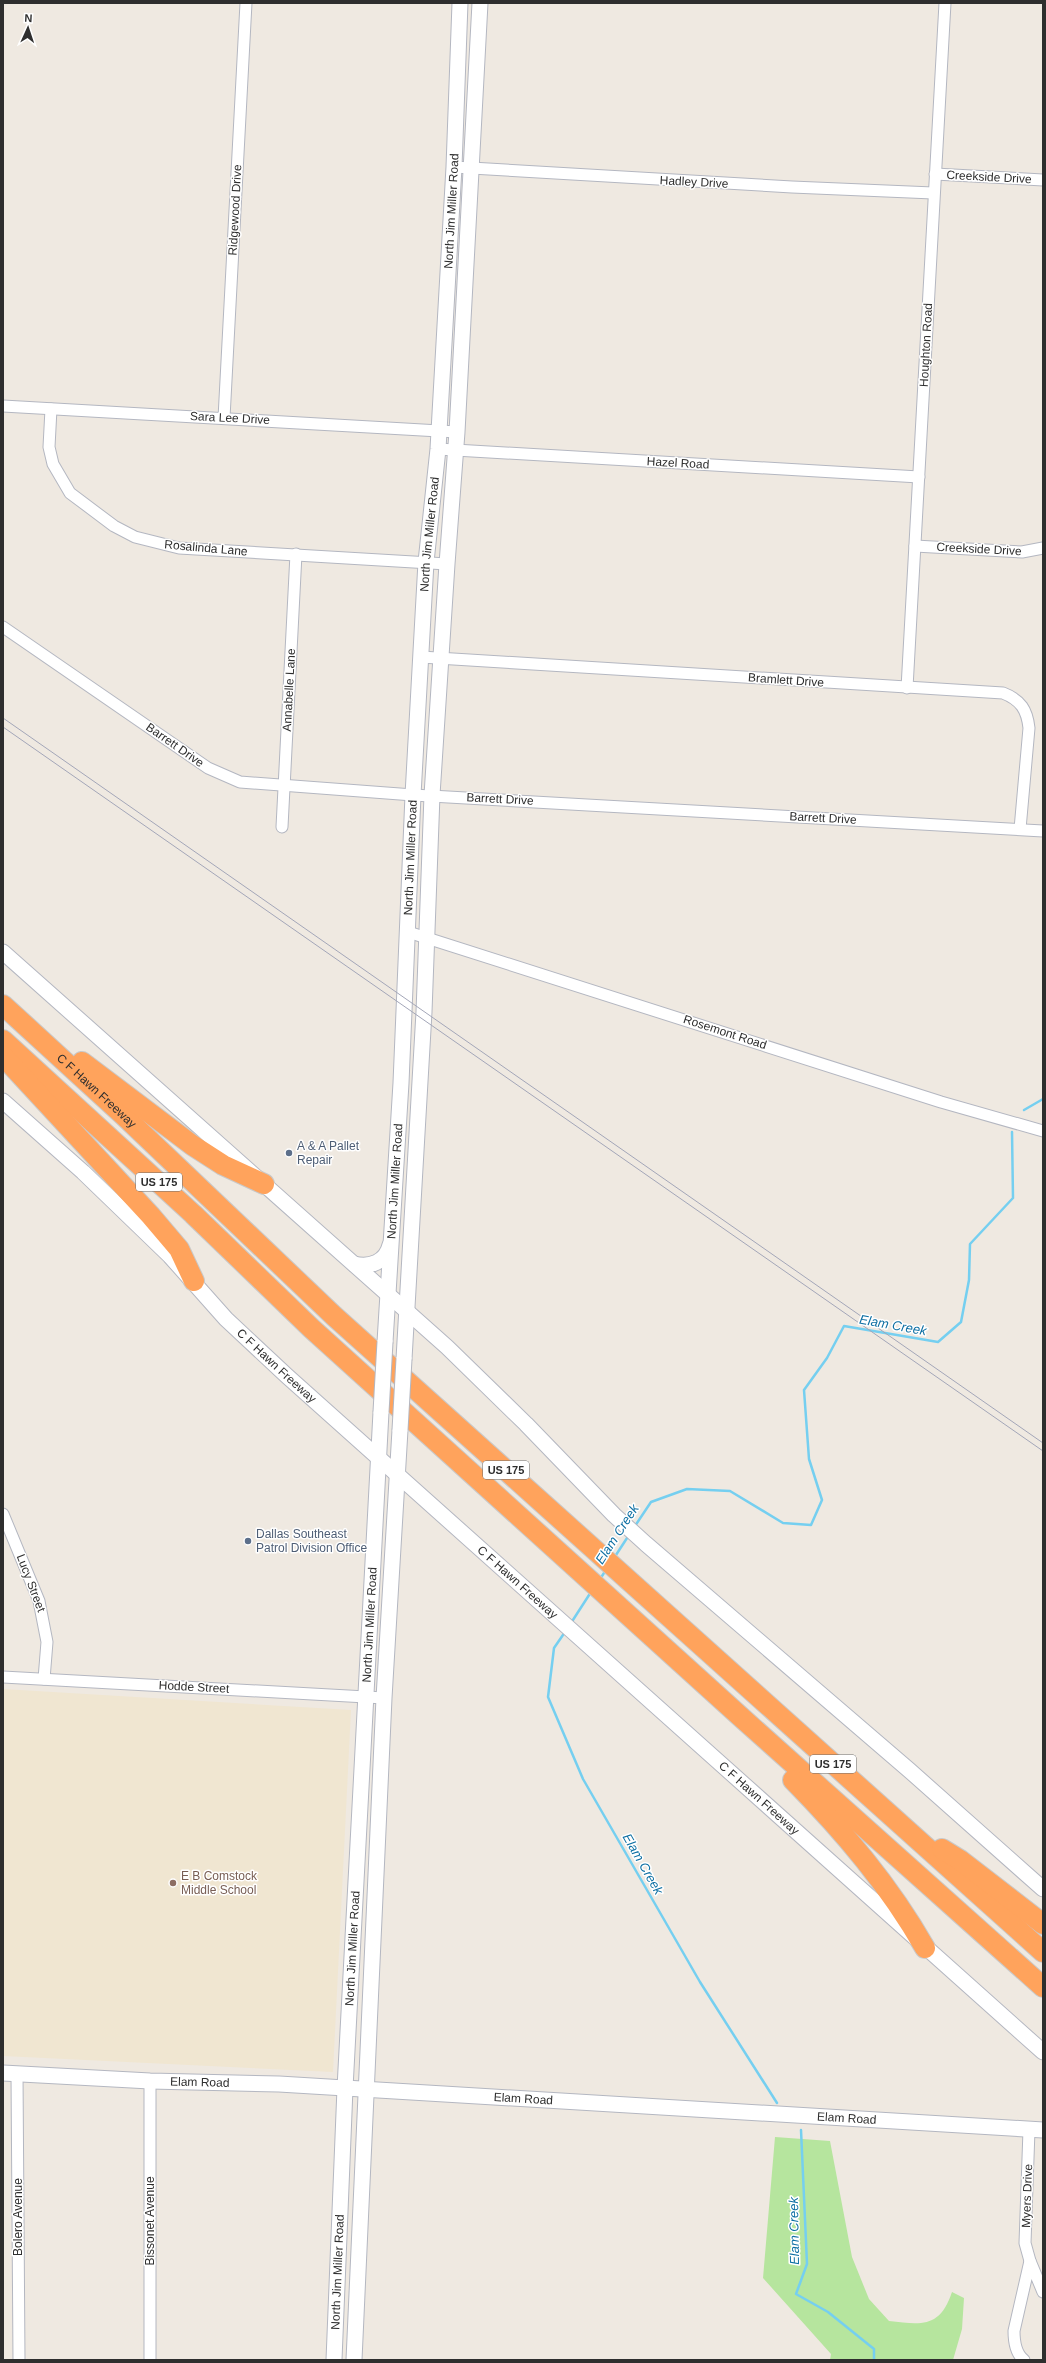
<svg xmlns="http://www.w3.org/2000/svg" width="1046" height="2363" font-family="Arial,sans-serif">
  <rect width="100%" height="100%" fill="#efe9e1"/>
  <!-- education -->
  <polygon fill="#f0e6d1" points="3,1689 351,1710 333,2072 3,2056"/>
  <!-- green -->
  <path fill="#b6e59e" d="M775 2137 830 2141 852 2257 869 2299 889 2321C922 2325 940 2328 952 2292L964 2298 962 2329 953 2360H830L831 2354 763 2278Z"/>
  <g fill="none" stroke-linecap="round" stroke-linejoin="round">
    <!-- stream -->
    <g stroke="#75cff0" stroke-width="2.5">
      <polyline points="1024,1110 1043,1099"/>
      <polyline points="635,1526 651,1502 687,1489 730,1491 783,1523 811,1525 822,1500 809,1459 804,1390 827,1358 844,1326 938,1342 961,1322 969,1280 970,1244 1013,1198 1012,1132"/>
      <polyline points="614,1558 629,1535"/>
      <polyline points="600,1579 606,1570"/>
      <polyline points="571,1623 591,1592"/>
      <polyline points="565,1632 554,1648 548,1697 583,1779 700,1982 777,2103"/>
      <polyline points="801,2130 807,2264 796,2294 828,2312 874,2349 874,2360"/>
    </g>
    <defs>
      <g id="street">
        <polyline points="454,167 792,187 933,193"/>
        <polyline points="935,174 1043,180"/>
        <polyline points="3,406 457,432"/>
        <polyline points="51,409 49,447 53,464 70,493 114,526 135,537 179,548 447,564"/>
        <polyline points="224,418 246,3"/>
        <polyline points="438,449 919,477"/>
        <polyline points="915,546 1022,552 1043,548"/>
        <polyline points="3,627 208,768 240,782 413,795 1043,831"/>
        <path d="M421 657 1003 693C1021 700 1027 710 1029 728L1020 829"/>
        <polyline points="907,688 945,3"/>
        <polyline points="282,827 296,554"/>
        <polyline points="408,932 941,1102 1043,1131"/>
        <polyline points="3,1514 39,1601 47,1642 44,1679"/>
        <polyline points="3,1677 384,1698"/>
        <polyline points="17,2074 19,2360"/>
        <polyline points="150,2081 150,2360"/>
        <polyline points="1029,2130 1025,2243 1030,2261"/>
        <path d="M1024 2360C1015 2353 1014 2341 1014 2331L1030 2261 1043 2292"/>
      </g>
      <g id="secondary">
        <polyline points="3,952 447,1347 526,1424 614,1515 646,1544 909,1770 1043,1889"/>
        <path id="s1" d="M3 1101 83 1172 170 1256 226 1319 287 1376 1043 2052"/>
        <path d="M354 1264C370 1268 386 1262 390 1245"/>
        <path id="s2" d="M385 1342 401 1083 413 795 426 562 438 449 454 167 460 3"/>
        <polyline points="404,1359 424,1012 432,795 447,564 457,432 480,3"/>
        <path id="s3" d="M3 2073 150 2081 279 2084 1043 2130"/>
        <path id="s4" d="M334 2360 345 2088 381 1412"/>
        <polyline points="354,2360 384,1698 400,1430"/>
      </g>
      <g id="highway">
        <path id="s5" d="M3 1005 123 1115 334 1316 1043 1952"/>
        <polyline points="3,1040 193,1214 311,1328 742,1718 1043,1987"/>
        <polyline points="3,1056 151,1216 179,1249 194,1281"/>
        <polyline points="82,1062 192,1145 223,1165 264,1184"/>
        <path d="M793 1780C844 1832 889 1885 925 1948"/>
        <polyline points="942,1849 960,1860 1043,1924"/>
      </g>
    </defs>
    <!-- street casing -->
    <use href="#street" stroke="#b4b7c1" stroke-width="13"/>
    <!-- secondary casing -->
    <use href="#secondary" stroke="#b4b7c1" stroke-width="17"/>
    <!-- highway casing -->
    <use href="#highway" stroke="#c9c9c9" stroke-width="22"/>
    <!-- street -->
    <use href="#street" stroke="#fff" stroke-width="11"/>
    <!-- secondary -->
    <use href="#secondary" stroke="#fff" stroke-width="15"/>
    <!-- highway -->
    <use href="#highway" stroke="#ffa35c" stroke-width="20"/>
    <!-- tram -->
    <g stroke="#a3a6b8" stroke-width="1">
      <polyline points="3,718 1043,1443"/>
      <polyline points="3,727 1043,1451"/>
    </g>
    <defs>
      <g id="secondary-bridge">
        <polyline points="381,1412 385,1342"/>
        <polyline points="400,1430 404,1359"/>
      </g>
    </defs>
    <!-- secondary-bridge casing -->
    <use href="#secondary-bridge" stroke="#b4b7c1" stroke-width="17" stroke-linecap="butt"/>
    <!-- secondary-bridge -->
    <use href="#secondary-bridge" stroke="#fff" stroke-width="15"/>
  </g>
  <!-- markers -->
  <g fill="#5c6f8a" stroke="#fff" stroke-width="1.5">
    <circle cx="289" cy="1153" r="4"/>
    <circle cx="248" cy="1541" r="4"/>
  </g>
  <circle fill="#8d6e63" stroke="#fff" stroke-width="1.5" cx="173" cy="1883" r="4"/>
  <g text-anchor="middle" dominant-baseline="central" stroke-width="3" stroke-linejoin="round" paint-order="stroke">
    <!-- shield labels -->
    <g fill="#fff" stroke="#6d6d6d" stroke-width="1">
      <rect x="136" y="1173" width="46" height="18" rx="3"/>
      <rect x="483" y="1461" width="46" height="18" rx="3"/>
      <rect x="810" y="1755" width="46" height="18" rx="3"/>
    </g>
    <g font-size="11" font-weight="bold" fill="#2e2e2e">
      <text x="159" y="1182">US 175</text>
      <text x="506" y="1470">US 175</text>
      <text x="833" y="1764">US 175</text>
    </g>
    <!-- street labels -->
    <g font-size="12" fill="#2e2e2e" stroke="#fff">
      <text transform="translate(989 177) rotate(3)">Creekside Drive</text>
      <text transform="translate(694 182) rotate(3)">Hadley Drive</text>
      <text transform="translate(235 210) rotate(-87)">Ridgewood Drive</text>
      <text stroke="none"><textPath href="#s2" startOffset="1133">North Jim Miller Road</textPath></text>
      <text transform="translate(926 345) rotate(-87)">Houghton Road</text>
      <text transform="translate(230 418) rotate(3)">Sara Lee Drive</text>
      <text transform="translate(678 463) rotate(3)">Hazel Road</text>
      <text stroke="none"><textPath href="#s2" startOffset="809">North Jim Miller Road</textPath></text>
      <text transform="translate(206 548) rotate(5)">Rosalinda Lane</text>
      <text transform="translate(979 549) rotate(3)">Creekside Drive</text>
      <text transform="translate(786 680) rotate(4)">Bramlett Drive</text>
      <text transform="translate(289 690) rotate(-87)">Annabelle Lane</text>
      <text transform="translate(175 745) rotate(35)">Barrett Drive</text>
      <text transform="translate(500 799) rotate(3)">Barrett Drive</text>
      <text transform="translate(823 818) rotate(3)">Barrett Drive</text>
      <text stroke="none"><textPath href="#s2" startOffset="485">North Jim Miller Road</textPath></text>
      <text transform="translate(725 1032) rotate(18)">Rosemont Road</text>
      <text stroke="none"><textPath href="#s5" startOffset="127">C F Hawn Freeway</textPath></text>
      <text stroke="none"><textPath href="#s2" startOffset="161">North Jim Miller Road</textPath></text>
      <text stroke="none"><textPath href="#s1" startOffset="381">C F Hawn Freeway</textPath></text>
      <text stroke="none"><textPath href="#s1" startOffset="705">C F Hawn Freeway</textPath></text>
      <text transform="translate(31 1583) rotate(69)">Lucy Street</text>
      <text stroke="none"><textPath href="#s4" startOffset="736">North Jim Miller Road</textPath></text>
      <text transform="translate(194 1687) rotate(3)">Hodde Street</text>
      <text stroke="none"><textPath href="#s1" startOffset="1029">C F Hawn Freeway</textPath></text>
      <text stroke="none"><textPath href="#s4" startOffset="412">North Jim Miller Road</textPath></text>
      <text stroke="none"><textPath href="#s3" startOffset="197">Elam Road</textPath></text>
      <text stroke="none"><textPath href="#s3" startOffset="521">Elam Road</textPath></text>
      <text stroke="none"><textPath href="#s3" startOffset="845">Elam Road</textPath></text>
      <text transform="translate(1027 2196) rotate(-88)">Myers Drive</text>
      <text transform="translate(18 2217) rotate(-90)">Bolero Avenue</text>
      <text transform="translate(150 2221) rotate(-90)">Bissonet Avenue</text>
      <text stroke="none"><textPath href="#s4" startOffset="88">North Jim Miller Road</textPath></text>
    </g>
    <!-- service labels -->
    <g font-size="12" fill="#4e5e75" stroke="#fff" text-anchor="start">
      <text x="297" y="1146">A &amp; A Pallet<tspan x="297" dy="14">Repair</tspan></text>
      <text x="256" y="1534">Dallas Southeast<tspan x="256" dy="14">Patrol Division Office</tspan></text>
    </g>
    <!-- education labels -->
    <g font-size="12" fill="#785e54" stroke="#fff" text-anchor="start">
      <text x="181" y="1876">E B Comstock<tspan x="181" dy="14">Middle School</tspan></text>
    </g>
    <!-- water labels -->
    <g font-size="13" font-style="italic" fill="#0d6fa3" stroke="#fff">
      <text transform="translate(893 1325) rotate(10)">Elam Creek</text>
      <text transform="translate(617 1534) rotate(-57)">Elam Creek</text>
      <text transform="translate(643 1864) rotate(60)">Elam Creek</text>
      <text transform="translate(794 2231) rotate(-91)">Elam Creek</text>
    </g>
  </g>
  <!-- border -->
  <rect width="1046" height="2363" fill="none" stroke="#2e2e2e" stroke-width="8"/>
  <!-- north arrow -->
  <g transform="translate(28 28) rotate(3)" stroke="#ffffff" stroke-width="3" paint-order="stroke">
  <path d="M0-3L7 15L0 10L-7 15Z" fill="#2e2e2e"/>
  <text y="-6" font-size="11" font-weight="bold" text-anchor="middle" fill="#2e2e2e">N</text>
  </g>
</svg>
